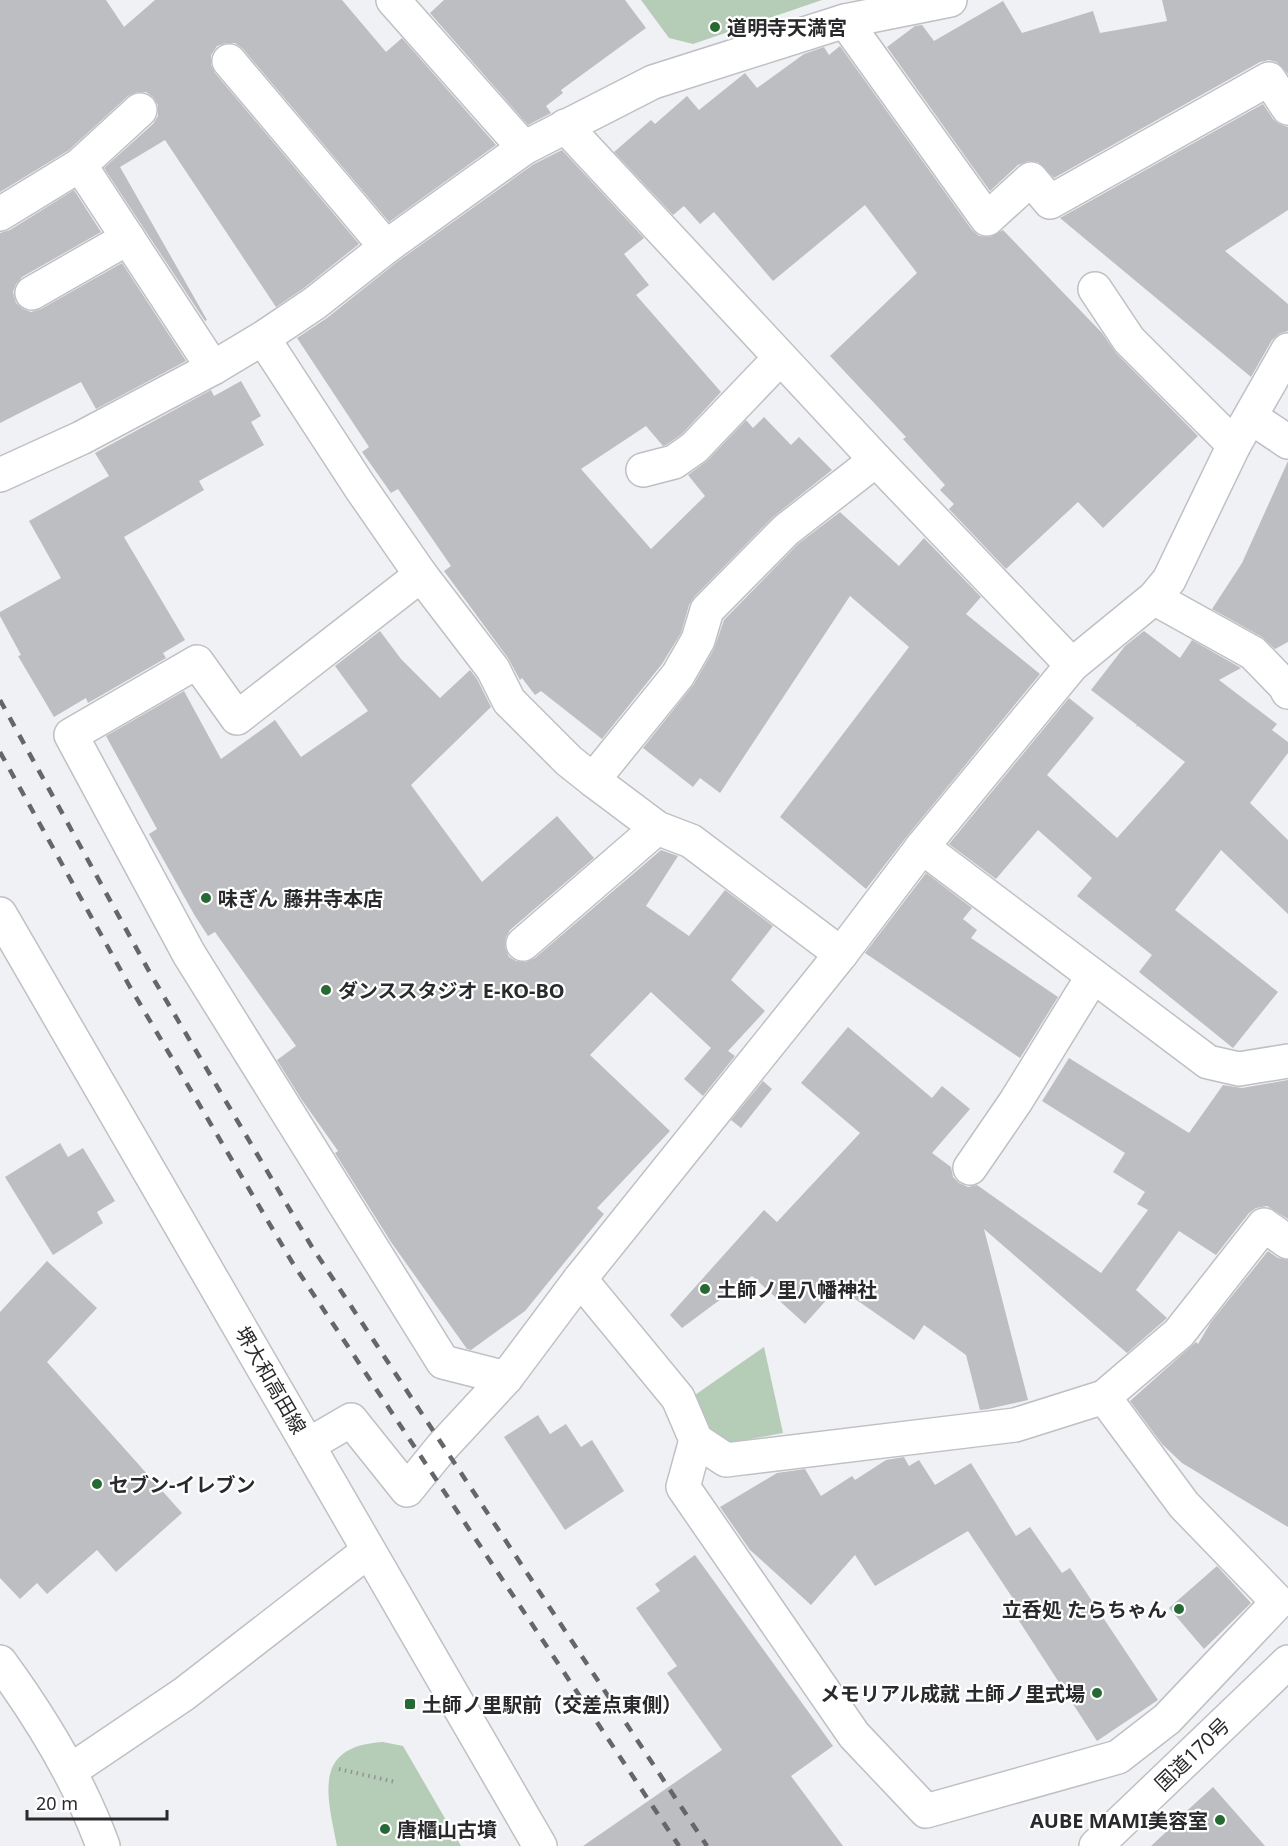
<svg xmlns="http://www.w3.org/2000/svg" width="1288" height="1846" font-family="'Noto Sans','Noto Sans JP',sans-serif">
  <rect width="100%" height="100%" fill="#f0f1f5"/>
  <!-- green -->
  <g fill="#b5ccb6">
    <polygon points="641,0 822,0 693,44 669,38"/>
    <polygon points="764,1347 783,1433 729,1443 698,1430 692,1397"/>
    <path d="M383 1742 403 1746 461 1846H337C327 1795 312 1746 383 1742Z"/>
  </g>
  <!-- building -->
  <g fill="#bcbec1">
    <polygon points="0,0 106,0 124,27 155,0 342,0 386,52 402,38 496,145 389,222 243,49 235,43 226,43 217,46 211,55 211,65 215,73 359,244 304,288 276,307 165,140 120,167 207,320 205,321 104,168 153,124 158,116 158,105 153,97 146,92 137,92 128,96 69,150 0,192"/>
    <polygon points="444,0 625,0 646,28 561,90 563,93 546,106 551,113 528,125 430,13"/>
    <polygon points="1162,0 1288,0 1288,74 1277,62 1269,60 1260,62 1054,178 1038,162 1028,161 1018,165 990,191 887,47 915,26 922,25 934,41 1003,1 1022,33 1093,11 1100,33 1167,21"/>
    <polygon points="840,46 972,230 979,236 990,237 1003,230 1102,333 1116,353 1198,436 1103,528 1078,502 1006,569 949,509 954,504 940,490 945,485 903,439 906,437 830,356 917,273 865,205 773,281 714,212 700,224 684,206 673,215 614,152 651,120 655,124 687,96 699,110 745,73 757,88 804,54 824,47 829,55"/>
    <polygon points="1263,104 1273,119 1279,124 1288,127 1288,210 1225,251 1288,304 1288,331 1279,334 1272,340 1251,377 1060,218"/>
    <polygon points="562,150 644,238 624,254 649,285 636,295 721,392 682,434 666,445 663,446 646,426 581,469 651,549 705,496 688,475 707,461 746,420 753,428 764,417 791,445 799,437 832,470 773,517 694,597 689,605 681,633 662,664 602,739 541,691 535,695 522,678 520,680 508,658 444,571 451,566 398,489 391,493 362,452 369,447 297,338 327,318 397,262 534,164"/>
    <polygon points="74,190 101,232 22,277 16,284 13,292 16,303 23,309 31,312 41,309 122,263 186,361 96,409 81,382 0,423 0,233 10,230"/>
    <polygon points="241,381 261,416 251,422 264,445 199,481 204,490 124,537 185,640 163,653 166,658 88,703 86,698 54,717 18,656 21,655 0,616 0,612 61,578 29,521 109,476 95,453 211,390 214,396"/>
    <polygon points="1288,461 1288,642 1275,649 1262,637 1212,609 1242,563"/>
    <polygon points="840,512 899,566 924,538 981,597 966,614 1040,674 908,835 866,889 780,817 909,647 850,596 720,793 700,778 693,787 643,748 694,684 714,649 724,620 798,544"/>
    <polygon points="380,631 401,659 440,698 470,670 477,679 491,707 411,785 482,882 557,816 594,858 510,930 506,937 505,947 509,957 516,961 526,962 535,958 661,850 678,856 646,906 689,936 725,890 773,926 731,980 765,1011 728,1051 735,1056 703,1096 684,1079 711,1048 651,992 590,1055 670,1131 597,1208 604,1214 525,1311 471,1350 467,1349 391,1242 335,1153 338,1151 302,1100 277,1060 296,1046 215,932 208,936 195,916 149,834 157,829 106,736 184,691 221,759 275,720 301,757 368,711 335,666"/>
    <polygon points="1144,631 1180,658 1192,640 1241,668 1219,680 1277,724 1272,730 1288,742 1288,753 1250,803 1288,840 1288,914 1221,850 1175,910 1278,992 1233,1048 1139,972 1152,955 1077,896 1092,878 1038,830 996,879 949,844 1069,698 1094,718 1047,775 1117,838 1185,762 1138,726 1136,727 1137,725 1091,690 1125,646"/>
    <polygon points="926,873 972,908 963,919 977,930 971,938 1058,997 1020,1058 865,953"/>
    <polygon points="848,1027 932,1098 942,1086 970,1109 932,1153 951,1167 953,1177 959,1183 968,1187 977,1185 1101,1273 1148,1210 1137,1204 1145,1192 1113,1172 1125,1153 1042,1101 1069,1058 1189,1133 1223,1085 1242,1088 1288,1080 1288,1219 1267,1206 1256,1208 1249,1213 1216,1255 1179,1231 1136,1290 1167,1318 1127,1353 984,1229 1028,1400 988,1409 980,1410 966,1355 924,1325 914,1340 838,1287 805,1324 752,1276 682,1328 670,1315 764,1210 777,1222 860,1133 801,1083"/>
    <polygon points="763,1081 772,1089 741,1128 731,1120"/>
    <polygon points="60,1143 68,1157 83,1148 115,1201 97,1212 103,1223 53,1255 5,1177"/>
    <polygon points="1268,1251 1278,1258 1288,1260 1288,1527 1182,1463 1162,1444 1130,1401 1196,1342 1198,1344 1211,1322"/>
    <polygon points="47,1261 97,1308 47,1362 182,1513 116,1572 97,1550 47,1594 37,1583 20,1599 0,1578 0,1312"/>
    <polygon points="538,1415 550,1434 566,1424 581,1447 592,1440 624,1491 565,1530 504,1437"/>
    <polygon points="904,1457 909,1466 919,1460 935,1485 971,1463 1016,1536 1030,1527 1062,1573 1070,1568 1158,1700 1097,1741 1010,1607 1016,1603 968,1531 875,1586 855,1555 811,1605 750,1550 720,1507 777,1473 805,1469 821,1496 852,1476 855,1480 886,1460"/>
    <polygon points="695,1555 833,1746 791,1776 843,1846 583,1846 722,1750 667,1673 677,1666 636,1608 660,1591 655,1584"/>
    <polygon points="1217,1566 1251,1603 1204,1649 1169,1608"/>
    <polygon points="1213,1787 1265,1846 1151,1846 1179,1820 1178,1819"/>
  </g>
  <g fill="none" stroke-linecap="round" stroke-linejoin="round">
    <defs>
      <g id="minor">
        <polyline points="393,0 524,148"/>
        <polyline points="845,21 987,219 1031,179 1050,202 1269,79 1288,108"/>
        <polyline points="229,61 386,247"/>
        <polyline points="565,126 876,460 1072,665"/>
        <polyline points="80,165 213,368"/>
        <polyline points="0,214 80,165 140,110"/>
        <polyline points="1095,289 1129,340 1234,445"/>
        <polyline points="32,293 128,238"/>
        <polyline points="263,338 360,487 421,575 493,669 509,701 569,761 593,780 657,828 691,841 841,954"/>
        <polyline points="1251,417 1288,442"/>
        <polyline points="643,470 674,462 694,448 780,358"/>
        <polyline points="0,475 81,438 213,368 263,338 315,303 386,247 524,148 653,82 845,21 950,0"/>
        <polyline points="421,575 237,718 197,662 71,735 189,954 443,1362 506,1378"/>
        <polyline points="1154,598 1253,653 1285,686 1288,692"/>
        <polyline points="593,780 678,675 698,640 707,610 786,530 876,460"/>
        <polyline points="922,847 1208,1062 1239,1069 1288,1061"/>
        <polyline points="523,944 657,828"/>
        <polyline points="970,1168 1016,1101 1093,976"/>
        <polyline points="580,1279 678,1398 696,1440 726,1460 1015,1425 1104,1397 1179,1333 1264,1225 1288,1242"/>
        <polyline points="696,1440 683,1487 854,1735 926,1811 1118,1757 1167,1719 1278,1602 1184,1505 1104,1397"/>
        <polyline points="308,1445 351,1420 407,1490 442,1447 506,1378 580,1279 841,954 922,847 1072,665 1154,598 1169,580 1234,445 1288,350"/>
        <path d="M0 1662C41 1718 79 1780 103 1846"/>
        <polyline points="70,1771 184,1694 367,1552"/>
      </g>
      <path id="major" d="M0 914C181 1224 358 1536 540 1846"/>
      <polyline id="highway" points="1096,1846 1288,1662"/>
    </defs>
    <!-- minor casing -->
    <use href="#minor" stroke="#bfc0c4" stroke-width="36"/>
    <!-- major casing -->
    <use href="#major" stroke="#bfc0c4" stroke-width="36"/>
    <!-- highway casing -->
    <use href="#highway" stroke="#bfc0c4" stroke-width="36"/>
    <!-- path -->
    <polyline stroke="#929295" stroke-width="4" stroke-dasharray="1.5 4.5" stroke-linecap="butt" points="339,1769 395,1782"/>
    <!-- minor -->
    <use href="#minor" stroke="#fff" stroke-width="33"/>
    <!-- major -->
    <use href="#major" stroke="#fff" stroke-width="33"/>
    <!-- highway -->
    <use href="#highway" stroke="#fff" stroke-width="33"/>
    <!-- rail -->
    <g stroke="#666669" stroke-width="4.5" stroke-dasharray="10 10" stroke-linecap="butt">
      <polyline points="0,700 150,973 312,1247 707,1846"/>
      <polyline points="0,752 130,987 292,1262 679,1846"/>
    </g>
  </g>
  <!-- markers -->
  <g fill="#276933" stroke="#fff" stroke-width="2">
    <circle cx="715" cy="27" r="6"/>
    <circle cx="206" cy="898" r="6"/>
    <circle cx="326" cy="990" r="6"/>
    <circle cx="705" cy="1289" r="6"/>
    <circle cx="97" cy="1484" r="6"/>
    <circle cx="1179" cy="1609" r="6"/>
    <circle cx="1097" cy="1693" r="6"/>
    <rect x="404" y="1698" width="12" height="12" rx="3"/>
    <circle cx="1220" cy="1820" r="6"/>
    <circle cx="385" cy="1829" r="6"/>
  </g>
  <g text-anchor="middle" dominant-baseline="central" stroke-width="4.5" stroke-linejoin="round" paint-order="stroke">
    <!-- poi labels -->
    <g font-size="20" font-weight="bold" fill="#2a2a2c" stroke="#fff" text-anchor="start">
      <text x="727" y="27">道明寺天満宮</text>
      <text x="218" y="898">味ぎん 藤井寺本店</text>
      <text x="338" y="990">ダンススタジオ E-KO-BO</text>
      <text x="717" y="1289">土師ノ里八幡神社</text>
      <text x="109" y="1484">セブン-イレブン</text>
      <text x="1167" y="1609" text-anchor="end">立呑処 たらちゃん</text>
      <text x="1085" y="1693" text-anchor="end">メモリアル成就 土師ノ里式場</text>
      <text x="422" y="1704">土師ノ里駅前（交差点東側）</text>
      <text x="1208" y="1820" text-anchor="end">AUBE MAMI美容室</text>
      <text x="397" y="1829">唐櫃山古墳</text>
    </g>
    <!-- street labels -->
    <g font-size="20" fill="#2a2a2c" stroke="#fff">
      <text transform="translate(271 1380) rotate(60)">堺大和高田線</text>
      <text transform="translate(1192 1754) rotate(-44)">国道170号</text>
    </g>
  </g>
  <!-- scale -->
  <path d="M27 1810v9h140v-9" fill="none" stroke="#2a2a2c" stroke-width="3"/>
  <text x="36" y="1810" font-size="18" fill="#2a2a2c" stroke="#ffffff" stroke-width="4.5" paint-order="stroke">20 m</text>
</svg>
